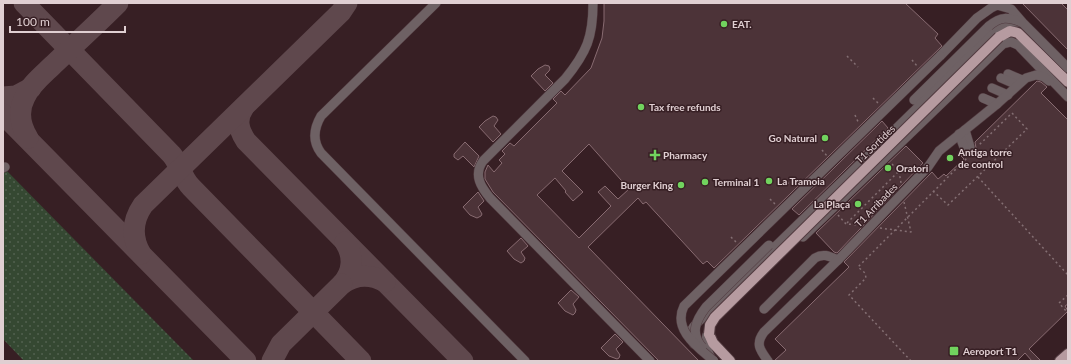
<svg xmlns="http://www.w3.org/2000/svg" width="1071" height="364" font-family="Lato,sans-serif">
  <defs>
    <pattern id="grass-dots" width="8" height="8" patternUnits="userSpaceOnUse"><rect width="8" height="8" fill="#354832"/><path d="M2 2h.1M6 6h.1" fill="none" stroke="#52614f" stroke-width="1.8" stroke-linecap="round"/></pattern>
  </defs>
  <rect width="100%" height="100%" fill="#371f24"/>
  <!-- grass -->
  <polygon fill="url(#grass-dots)" points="6,170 194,361 24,361 3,339 3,173"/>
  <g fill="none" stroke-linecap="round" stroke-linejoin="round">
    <!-- taxiway -->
    <g stroke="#5f484d" stroke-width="21">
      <path d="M24 3 172 155C180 165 182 178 191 187L361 361"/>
      <polyline points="3,97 16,96 31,88"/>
      <path d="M244 107C236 119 238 129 246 141L463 361"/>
      <polyline points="3,114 246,361"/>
      <path d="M28 138C20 125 18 110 25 97 31 84 44 74 53 65 75 44 97 24 118 3"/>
      <path d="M345 242C354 256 353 272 342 284 356 274 371 274 385 282"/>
      <path d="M141 254C131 237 132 221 143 205L341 12 347 3"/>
      <polyline points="272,361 281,344 342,284"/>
    </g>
  </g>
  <!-- building -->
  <g fill="#4c3338" stroke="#886b71" fill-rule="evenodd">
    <path d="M604 3H905L938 34 935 38 942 46 714 268 707 261 703 264 646 202 643 204 638 198 588 247 699 361H659L493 192 485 179V172L488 165 494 172 502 163 499 160 505 154 502 151 510 143 514 146 557 103 553 99 561 91 565 95 591 68 602 38 604 21ZM589 144 629 189 618 199 605 186 598 192 611 206 579 238 537 195 555 178 566 191 565 192 573 201 583 192 562 171Z"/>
    <polygon points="1022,3 1061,3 1068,10 1068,50"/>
    <polygon points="545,65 549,66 550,69 549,71 545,75 553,83 545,91 531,76 538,69"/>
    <polygon points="1037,81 1041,82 1047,87 1041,93 1068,120 1068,304 1065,306 1068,311 1029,349 1041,361 1032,361 1025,353 1017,361 774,361 786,350 775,339 849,267 844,262 932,172 938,179 944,174 946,176 964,159 961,156 962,155 967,156 974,151 976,148 975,142"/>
    <polygon points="493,116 496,117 498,120 494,126 501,134 493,142 479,127 485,121"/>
    <polygon points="882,121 888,128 799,215 792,209"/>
    <polygon points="465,142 479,156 474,167 463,156 458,160 454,157 454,154"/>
    <polygon points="906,146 923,163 837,253 834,252 816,233"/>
    <polygon points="478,192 484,201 478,207 482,214 481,216 477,218 470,215 463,207"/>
    <polygon points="521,238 528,246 521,252 525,258 524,261 521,263 514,259 507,251"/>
    <polygon points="571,290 579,297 573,304 576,310 575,313 573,315 565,311 558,303"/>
    <polygon points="615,334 623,342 616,349 620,355 619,358 617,359 609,356 601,348"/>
  </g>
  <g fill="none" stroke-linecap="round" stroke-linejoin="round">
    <defs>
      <g id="minor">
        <path d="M436 3 321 116C314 128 312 141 321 153L525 361"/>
        <path d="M593 3C593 37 587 52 565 79L483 161C473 175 481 187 490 198L650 361"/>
        <polyline points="940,56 977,18"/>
        <polyline points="1008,74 1022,80"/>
        <polyline points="1001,78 1017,85"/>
        <polyline points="992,88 1008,95"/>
        <polyline points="983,98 997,104"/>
        <polyline points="914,100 989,26"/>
        <polyline points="965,130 970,147"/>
        <polyline points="959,134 965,150"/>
        <polyline points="3,168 5,167"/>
        <polyline points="803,237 1003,44 1011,42 1018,45 1068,97"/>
        <path d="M764 309 815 258C823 253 829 256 838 260"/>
        <path d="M710 329C703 339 706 350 712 360"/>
        <path d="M694 344C689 337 690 330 696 324L999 28 1011 22H1021"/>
        <path d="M768 361C760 350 755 344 764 332L840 258 893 203 928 167 939 151 997 104 1026 78 1036 75 1044 77 1049 81"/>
      </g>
      <g id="major">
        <polyline points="999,37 1010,31 1018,33 1068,82"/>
        <polyline points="709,334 713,343 730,361"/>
        <polyline points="1060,361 1068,354"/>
      </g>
    </defs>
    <!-- minor casing -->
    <use href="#minor" stroke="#523b40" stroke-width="10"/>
    <!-- major casing -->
    <use href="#major" stroke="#523b40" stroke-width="12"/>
    <!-- path -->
    <g stroke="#846f73" stroke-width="1.5" stroke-dasharray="2 3" stroke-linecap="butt">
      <polyline points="847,56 858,67"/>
      <polyline points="912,60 917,66"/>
      <polyline points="873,98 879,104"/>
      <polyline points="855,115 859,124"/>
      <polyline points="822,150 827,156"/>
      <polyline points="892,164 899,171 901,183"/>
      <polyline points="978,177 1068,275"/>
      <polyline points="787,183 797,184"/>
      <polyline points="933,191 948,205 1027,129 1012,113 978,146"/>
      <polyline points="770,199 776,205"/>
      <polyline points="838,215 846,224 861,225"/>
      <polyline points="847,223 899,171"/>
      <polyline points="880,228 911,232 904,202"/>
      <polyline points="731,237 737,243"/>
      <polyline points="1068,295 1059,303 1068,313"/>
      <polyline points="911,361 849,295 866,278 865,273 858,267 967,158"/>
    </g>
    <!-- minor -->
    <use href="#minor" stroke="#6e6164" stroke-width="9"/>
    <!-- major -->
    <use href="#major" stroke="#b69ba0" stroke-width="10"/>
    <defs>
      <g id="minor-bridge">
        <polyline points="977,18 991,8 997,5 1011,9 1023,23 1068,68"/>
        <path d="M989 26C1001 16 1008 17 1021 22"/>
        <path d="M702 347C690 333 696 320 706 307L769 245"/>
        <path d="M714 361C699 348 672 330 684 306L940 56"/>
      </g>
      <polyline id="major-bridge" points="709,334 710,325 715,317 999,37"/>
    </defs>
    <!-- minor-bridge casing -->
    <use href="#minor-bridge" stroke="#523b40" stroke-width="10" stroke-linecap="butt"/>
    <!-- major-bridge casing -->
    <use href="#major-bridge" stroke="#523b40" stroke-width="12" stroke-linecap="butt"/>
    <!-- minor-bridge -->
    <use href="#minor-bridge" stroke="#6e6164" stroke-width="9"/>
    <!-- major-bridge -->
    <use href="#major-bridge" stroke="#b69ba0" stroke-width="10"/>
  </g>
  <!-- markers -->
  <g fill="#71d35e" stroke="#371f24" stroke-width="1.5">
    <circle cx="724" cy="24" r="4"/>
    <circle cx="641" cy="107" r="4"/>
    <circle cx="825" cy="138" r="4"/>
    <path d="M653 149h4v4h4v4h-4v4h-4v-4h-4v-4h4z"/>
    <circle cx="950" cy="158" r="4"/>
    <circle cx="888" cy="168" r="4"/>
    <circle cx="769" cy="181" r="4"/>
    <circle cx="705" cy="182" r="4"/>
    <circle cx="681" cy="185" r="4"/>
    <circle cx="858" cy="204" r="4"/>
    <rect x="949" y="346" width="10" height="10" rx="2"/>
  </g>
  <g text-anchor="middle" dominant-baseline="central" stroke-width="3" stroke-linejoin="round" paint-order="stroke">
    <!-- poi labels -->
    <g font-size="10" font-weight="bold" fill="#e0cfd2" stroke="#371f24" text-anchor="start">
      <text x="732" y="24">EAT.</text>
      <text x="649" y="107">Tax free refunds</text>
      <text x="817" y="138" text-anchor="end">Go Natural</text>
      <text x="958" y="152">Antiga torre<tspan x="958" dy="12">de control</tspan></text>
      <text x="663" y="155">Pharmacy</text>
      <text x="896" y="168">Oratori</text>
      <text x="777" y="181">La Tramoia</text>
      <text x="713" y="182">Terminal 1</text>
      <text x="673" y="185" text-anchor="end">Burger King</text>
      <text x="850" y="204" text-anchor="end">La Plaça</text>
      <text x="963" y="351">Aeroport T1</text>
    </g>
    <!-- street labels -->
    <g font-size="10" fill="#e0cfd2" stroke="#371f24">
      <text transform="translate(875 144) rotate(-44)">T1 Sortides</text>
      <text transform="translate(876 205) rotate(-46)">T1 Arribades</text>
    </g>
  </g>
  <!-- border -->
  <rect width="1071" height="364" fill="none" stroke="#e0cfd2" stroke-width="8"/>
  <!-- scale -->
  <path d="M10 26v6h115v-6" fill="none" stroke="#e0cfd2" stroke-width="2"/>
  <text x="16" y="26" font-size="12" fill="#e0cfd2" stroke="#371f24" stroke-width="3" paint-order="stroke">100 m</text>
</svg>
